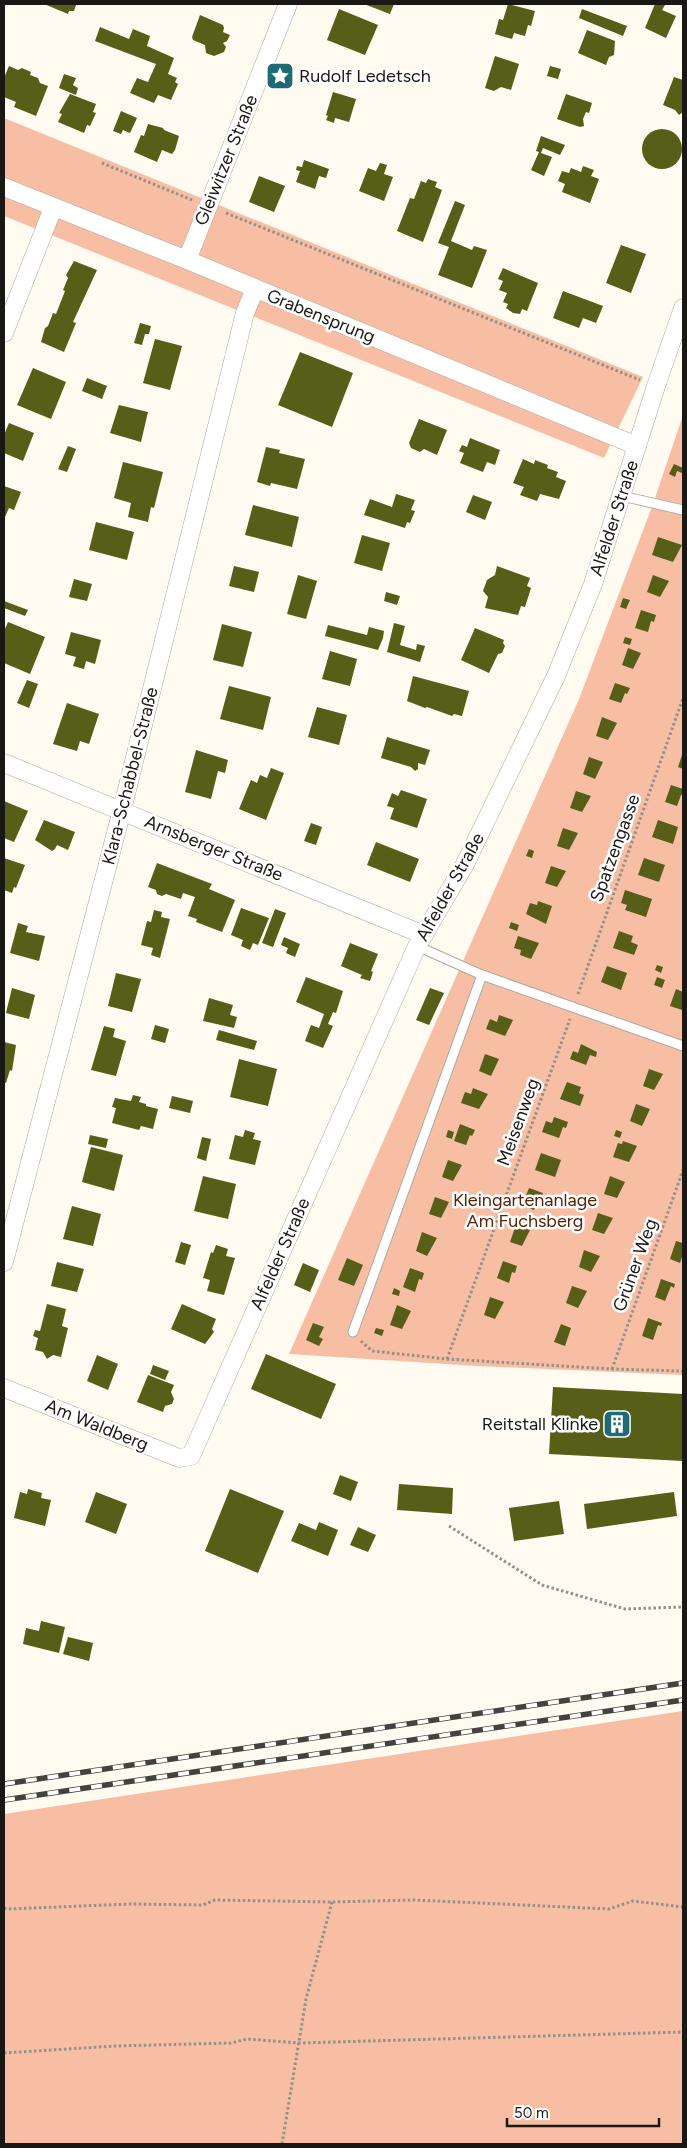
<svg xmlns="http://www.w3.org/2000/svg" width="687" height="2148" font-family="Figtree,sans-serif">
  <rect width="100%" height="100%" fill="#fffbf1"/>
  <!-- green -->
  <g fill="#f8bea4">
    <polygon points="4,118 643,377 604,458 4,216"/>
    <polygon points="683,415 683,1375 477,1366 289,1354 579,699 653,504"/>
    <polygon points="683,1711 683,2144 4,2144 4,1814"/>
  </g>
  <!-- building -->
  <g fill="#575e18">
    <polygon points="44,4 75,4 76,5 74,11 69,11 68,14"/>
    <polygon points="364,4 394,4 390,14"/>
    <polygon points="508,4 535,11 531,26 528,25 525,36 514,33 512,39 495,34 499,19 503,20"/>
    <polygon points="655,4 665,5 662,10 676,16 666,38 645,28"/>
    <polygon points="339,9 378,25 365,55 327,40"/>
    <polygon points="582,9 627,26 623,36 579,18"/>
    <polygon points="200,15 223,25 224,28 223,32 230,35 227,41 223,43 226,47 224,52 214,56 206,53 205,45 193,40 192,37"/>
    <polygon points="100,27 129,39 133,29 150,36 147,46 174,58 168,74 177,78 175,82 178,84 171,100 158,95 154,103 130,93 137,78 148,82 156,64 95,41"/>
    <polygon points="587,30 615,41 614,55 609,57 606,65 578,53"/>
    <polygon points="495,56 519,64 511,90 501,87 494,91 485,88"/>
    <polygon points="9,66 18,70 22,68 31,72 30,75 38,78 40,83 48,86 36,116 14,107 16,102 4,97 4,78"/>
    <polygon points="550,66 561,69 558,79 547,76"/>
    <polygon points="64,74 76,78 73,85 78,88 76,95 59,88"/>
    <polygon points="674,77 683,80 683,112 679,115 675,110 663,105"/>
    <polygon points="333,92 356,99 349,122 335,118 334,123 326,120 328,116 326,115"/>
    <polygon points="70,94 96,104 93,112 96,113 90,126 87,125 84,133 58,122 62,114 59,113"/>
    <polygon points="566,94 592,103 589,113 586,112 583,119 584,126 580,127 557,119"/>
    <polygon points="121,111 137,118 130,133 123,130 121,134 113,131"/>
    <polygon points="148,124 163,128 164,130 179,136 175,150 172,154 162,150 157,162 134,152 141,135 144,136"/>
    <circle cx="662" cy="149" r="20"/>
    <polygon points="541,136 565,145 560,155 543,148 541,153 552,157 544,176 531,170 539,152 536,151"/>
    <polygon points="304,160 329,169 326,178 319,176 315,189 296,182 300,171 296,170 297,166 302,167"/>
    <polygon points="380,163 387,165 384,174 393,177 384,201 359,191 368,168 376,171"/>
    <polygon points="583,166 594,170 591,176 599,179 590,203 562,192 565,184 558,181 562,171 569,173 571,168 581,172"/>
    <polygon points="259,176 285,186 274,212 249,202"/>
    <polygon points="428,179 437,182 435,187 442,190 423,242 397,231 410,198 414,199 421,181 426,183"/>
    <polygon points="455,201 465,205 451,241 472,250 474,246 487,250 472,288 438,275 449,247 438,243"/>
    <polygon points="621,245 646,254 631,293 606,283"/>
    <polygon points="74,261 97,270 73,322 76,323 64,352 41,342 45,328 48,326 53,313 56,314 65,291 63,290 68,278 66,275"/>
    <polygon points="503,268 538,283 527,311 522,309 520,314 513,313 506,308 508,304 503,302 507,293 499,290 503,281 498,279"/>
    <polygon points="563,291 603,306 596,323 583,318 579,328 553,318"/>
    <polygon points="140,323 151,326 149,334 145,334 142,345 134,343"/>
    <polygon points="155,339 182,346 170,390 143,383"/>
    <polygon points="300,352 353,373 332,427 278,405"/>
    <polygon points="33,368 66,382 51,419 17,405"/>
    <polygon points="87,378 107,386 102,399 82,391"/>
    <polygon points="119,405 148,412 141,442 110,433"/>
    <polygon points="419,419 447,430 437,455 424,449 420,452 411,448 409,443"/>
    <polygon points="9,423 34,433 23,461 4,453 4,435"/>
    <polygon points="470,438 500,450 495,465 487,462 483,472 460,463 464,453 459,451 462,445 467,447"/>
    <polygon points="68,446 76,449 67,472 58,469"/>
    <polygon points="266,447 280,450 279,453 305,459 297,489 271,483 270,486 257,482"/>
    <polygon points="523,459 534,464 535,460 548,465 547,468 558,472 556,477 566,481 559,499 540,494 537,501 520,495 524,487 513,483"/>
    <polygon points="123,462 163,472 154,508 151,507 148,522 128,517 131,503 114,498"/>
    <polygon points="674,464 683,468 682,473 677,471 675,477 669,474"/>
    <polygon points="4,486 21,492 14,510 9,508 4,519"/>
    <polygon points="396,494 415,500 411,510 415,511 410,523 407,522 405,528 364,515 370,499 392,507"/>
    <polygon points="473,495 492,502 485,520 466,512"/>
    <polygon points="253,505 299,517 292,547 245,535"/>
    <polygon points="96,522 134,532 127,560 89,550"/>
    <polygon points="362,535 390,543 382,571 354,563"/>
    <polygon points="658,537 682,545 673,562 652,555"/>
    <polygon points="234,566 259,572 254,592 229,586"/>
    <polygon points="497,566 530,578 527,586 531,588 525,607 521,606 518,615 485,608 488,597 483,591 487,580 495,575"/>
    <polygon points="298,575 317,581 306,619 287,614"/>
    <polygon points="653,575 669,581 660,597 647,592"/>
    <polygon points="74,579 92,584 87,601 69,597"/>
    <polygon points="386,592 400,596 397,605 384,601"/>
    <polygon points="623,598 630,600 626,609 620,607"/>
    <polygon points="4,601 28,610 25,616 4,608"/>
    <polygon points="641,610 656,615 654,622 651,621 648,632 635,628"/>
    <polygon points="8,622 45,637 30,674 4,663 4,631"/>
    <polygon points="394,623 405,626 400,645 416,650 417,644 425,646 420,662 387,652"/>
    <polygon points="222,624 252,632 243,667 213,660"/>
    <polygon points="328,625 367,635 369,627 384,631 383,638 378,650 325,636"/>
    <polygon points="475,628 504,640 503,643 505,646 502,653 498,654 489,673 461,660"/>
    <polygon points="71,632 101,640 95,664 86,661 84,669 73,666 76,657 65,654"/>
    <polygon points="625,637 632,639 630,645 623,643"/>
    <polygon points="628,648 641,653 633,669 622,665"/>
    <polygon points="330,651 357,659 350,686 322,679"/>
    <polygon points="413,676 469,691 462,716 454,714 452,716 427,707 425,708 407,701"/>
    <polygon points="27,680 38,684 29,708 17,703"/>
    <polygon points="615,683 630,688 627,694 625,693 621,703 609,699"/>
    <polygon points="229,686 271,697 263,730 220,719"/>
    <polygon points="67,703 99,714 89,744 80,741 77,751 53,744"/>
    <polygon points="317,707 347,715 339,745 308,737"/>
    <polygon points="602,717 617,723 608,740 596,736"/>
    <polygon points="387,737 430,750 425,765 418,763 418,769 415,771 411,767 381,758"/>
    <polygon points="196,750 228,760 225,773 218,771 211,799 185,792"/>
    <polygon points="683,752 683,769 678,767"/>
    <polygon points="589,757 603,762 595,779 583,774"/>
    <polygon points="271,768 284,773 266,820 239,809 251,780 257,783 260,775 267,778"/>
    <polygon points="671,785 683,789 683,794 681,795 677,806 665,802"/>
    <polygon points="401,790 427,799 417,828 390,819 394,808 387,806 392,793 398,796"/>
    <polygon points="576,791 591,796 582,812 570,808"/>
    <polygon points="4,801 28,811 14,842 4,838"/>
    <polygon points="44,820 75,832 68,850 57,845 55,849 52,851 35,840"/>
    <polygon points="658,820 678,827 673,844 652,837"/>
    <polygon points="311,823 322,827 316,845 304,841"/>
    <polygon points="563,828 578,833 569,850 557,846"/>
    <polygon points="376,842 419,859 410,882 367,865"/>
    <polygon points="529,849 534,851 532,858 526,856"/>
    <polygon points="4,858 25,865 16,888 14,887 12,893 4,890"/>
    <polygon points="644,858 665,865 659,882 638,875"/>
    <polygon points="157,863 212,884 209,889 235,900 222,932 196,922 197,919 188,916 195,897 183,893 181,899 166,894 162,896 157,894 156,890 148,887"/>
    <polygon points="551,866 566,871 557,887 545,883"/>
    <polygon points="625,890 652,899 646,917 625,910 627,905 621,903"/>
    <polygon points="538,901 552,906 546,924 526,914 530,903 537,905"/>
    <polygon points="241,908 269,918 258,945 253,943 250,950 241,946 243,940 231,935"/>
    <polygon points="275,909 286,913 273,947 262,943"/>
    <polygon points="154,910 162,912 161,917 170,919 160,958 151,955 153,948 141,945 147,921 151,922"/>
    <polygon points="511,922 519,925 517,931 509,928"/>
    <polygon points="18,923 28,926 26,932 45,936 39,961 10,953"/>
    <polygon points="619,931 633,936 631,942 638,945 634,955 613,948"/>
    <polygon points="518,936 539,943 531,959 520,955 521,950 514,948"/>
    <polygon points="284,937 300,944 295,957 286,953 288,948 281,945"/>
    <polygon points="350,943 378,954 371,971 373,972 370,981 360,978 362,975 341,966"/>
    <polygon points="657,965 663,967 661,973 655,970"/>
    <polygon points="607,966 627,973 621,990 601,982"/>
    <polygon points="116,973 141,979 132,1012 108,1006"/>
    <polygon points="306,977 343,991 336,1013 333,1012 328,1024 333,1026 323,1048 305,1041 311,1025 319,1028 324,1014 296,1002"/>
    <polygon points="657,977 665,980 662,988 654,985"/>
    <polygon points="12,988 35,995 29,1019 6,1013"/>
    <polygon points="430,988 444,993 429,1025 416,1020"/>
    <polygon points="676,989 683,992 682,1010 670,1006"/>
    <polygon points="209,998 233,1005 230,1015 237,1017 234,1028 203,1021"/>
    <polygon points="499,1015 513,1020 505,1036 486,1029 490,1019 497,1022"/>
    <polygon points="155,1025 169,1029 165,1043 151,1039"/>
    <polygon points="104,1026 115,1029 113,1037 126,1041 116,1076 91,1070"/>
    <polygon points="219,1030 257,1041 254,1050 216,1040"/>
    <polygon points="4,1042 16,1045 12,1071 10,1070 6,1083 4,1082"/>
    <polygon points="581,1044 597,1052 596,1057 590,1055 586,1065 570,1059 573,1051 578,1053"/>
    <polygon points="485,1054 499,1059 491,1076 479,1071"/>
    <polygon points="239,1059 277,1069 268,1106 230,1097"/>
    <polygon points="649,1069 663,1074 654,1090 643,1086"/>
    <polygon points="567,1082 581,1087 579,1093 584,1095 580,1106 560,1099"/>
    <polygon points="473,1088 488,1094 479,1109 461,1103 465,1092 471,1094"/>
    <polygon points="133,1095 141,1097 139,1102 146,1104 146,1106 158,1109 153,1129 141,1126 139,1130 112,1123 116,1108 112,1107 115,1098 131,1101"/>
    <polygon points="172,1096 193,1101 190,1113 169,1108"/>
    <polygon points="636,1104 650,1109 642,1126 630,1121"/>
    <polygon points="554,1117 568,1122 566,1128 563,1127 559,1138 542,1132 546,1121 552,1123"/>
    <polygon points="460,1124 475,1130 472,1136 470,1135 466,1145 454,1141"/>
    <polygon points="245,1130 255,1133 253,1139 261,1141 255,1165 229,1159 235,1135 243,1137"/>
    <polygon points="448,1130 454,1132 452,1139 446,1137"/>
    <polygon points="616,1130 622,1132 620,1138 614,1136"/>
    <polygon points="90,1135 108,1139 106,1148 88,1144"/>
    <polygon points="202,1137 211,1139 206,1161 197,1158"/>
    <polygon points="623,1141 637,1146 629,1162 613,1157 618,1143 622,1144"/>
    <polygon points="91,1147 123,1155 114,1191 82,1182"/>
    <polygon points="541,1153 561,1160 555,1177 535,1170"/>
    <polygon points="448,1160 462,1165 453,1181 442,1177"/>
    <polygon points="203,1176 236,1184 228,1219 194,1211"/>
    <polygon points="610,1176 625,1182 617,1198 604,1194"/>
    <polygon points="529,1188 543,1193 534,1210 522,1206"/>
    <polygon points="435,1197 449,1202 441,1218 429,1214"/>
    <polygon points="72,1206 101,1214 93,1246 63,1239"/>
    <polygon points="598,1213 613,1218 604,1234 592,1230"/>
    <polygon points="516,1225 530,1230 522,1246 510,1242"/>
    <polygon points="422,1232 437,1238 427,1256 416,1251"/>
    <polygon points="676,1241 683,1243 683,1254 680,1263 670,1259"/>
    <polygon points="181,1242 191,1245 185,1265 175,1262"/>
    <polygon points="216,1245 228,1249 226,1256 235,1258 224,1295 207,1291 210,1280 203,1278 211,1252 213,1253"/>
    <polygon points="584,1250 600,1256 591,1272 579,1267"/>
    <polygon points="347,1258 363,1265 354,1286 338,1280"/>
    <polygon points="503,1261 517,1266 515,1273 512,1272 509,1283 497,1278"/>
    <polygon points="57,1262 84,1269 77,1292 51,1286"/>
    <polygon points="303,1263 319,1270 310,1292 294,1285"/>
    <polygon points="410,1268 424,1273 422,1280 419,1279 415,1292 403,1287"/>
    <polygon points="661,1279 675,1284 674,1288 671,1286 665,1301 655,1297"/>
    <polygon points="572,1286 587,1291 578,1308 566,1303"/>
    <polygon points="394,1288 400,1291 399,1296 392,1294"/>
    <polygon points="490,1297 504,1302 495,1319 484,1315"/>
    <polygon points="47,1304 66,1309 62,1326 68,1328 61,1357 53,1355 47,1359 43,1352 35,1350 38,1338 33,1336 35,1330 40,1331"/>
    <polygon points="182,1304 216,1319 212,1329 214,1332 205,1344 171,1329"/>
    <polygon points="397,1305 411,1311 402,1329 390,1325"/>
    <polygon points="648,1318 662,1323 661,1326 658,1325 653,1340 642,1336"/>
    <polygon points="313,1323 324,1327 319,1337 323,1339 319,1346 306,1340"/>
    <polygon points="561,1324 571,1328 565,1346 554,1342"/>
    <polygon points="376,1328 384,1330 382,1336 374,1333"/>
    <polygon points="266,1354 336,1384 321,1419 251,1389"/>
    <polygon points="97,1355 118,1364 108,1390 87,1381"/>
    <polygon points="153,1365 169,1371 165,1380 150,1374"/>
    <polygon points="148,1375 174,1385 171,1392 174,1399 172,1404 165,1406 163,1412 137,1402"/>
    <polygon points="553,1387 683,1394 683,1461 549,1454"/>
    <polygon points="340,1475 358,1482 351,1501 333,1494"/>
    <polygon points="399,1484 453,1488 452,1514 397,1510"/>
    <polygon points="28,1489 42,1493 41,1498 51,1500 45,1526 14,1518 20,1492 27,1494"/>
    <polygon points="230,1489 284,1511 258,1573 205,1551"/>
    <polygon points="96,1492 127,1504 116,1534 85,1522"/>
    <polygon points="674,1492 677,1516 587,1529 584,1504"/>
    <polygon points="559,1501 564,1534 514,1541 509,1508"/>
    <polygon points="319,1522 338,1530 328,1556 291,1541 299,1523 316,1530"/>
    <polygon points="358,1527 376,1535 368,1552 350,1545"/>
    <polygon points="41,1621 65,1627 59,1653 23,1644 26,1628 39,1631"/>
    <polygon points="68,1637 93,1643 89,1661 63,1654"/>
  </g>
  <g fill="none" stroke-linecap="round" stroke-linejoin="round">
    <defs>
      <g id="service">
        <polyline points="622,496 683,510"/>
        <polyline points="417,946 482,975 683,1046"/>
        <polyline points="353,1332 482,975"/>
      </g>
      <g id="minor">
        <polyline points="4,187 187,260 637,446"/>
        <polyline points="187,260 288,4"/>
        <polyline points="4,333 53,208"/>
        <polyline points="4,763 424,935"/>
        <polyline points="4,1262 122,810 245,313 255,289"/>
        <polyline points="4,1388 179,1458 191,1456 417,946 464,866 556,676 593,584 656,386 683,308"/>
      </g>
    </defs>
    <!-- service casing -->
    <use href="#service" stroke="#ada99f" stroke-width="11"/>
    <!-- minor casing -->
    <use href="#minor" stroke="#ada99f" stroke-width="19"/>
    <!-- path -->
    <g stroke="#939189" stroke-width="3" stroke-dasharray="2.5 2.5" stroke-linecap="butt">
      <polyline points="102,163 192,200"/>
      <polyline points="226,213 640,380"/>
      <polyline points="578,994 683,698"/>
      <polyline points="361,1341 372,1351 447,1359 612,1369 683,1371"/>
      <polyline points="447,1359 570,1019"/>
      <polyline points="612,1369 683,1170"/>
      <polyline points="449,1526 542,1585 625,1609 683,1607"/>
      <polyline points="4,1908 8,1909 131,1904 203,1905 215,1900 332,1902 414,1900 609,1909 633,1901 683,1907"/>
      <polyline points="4,2053 115,2046 231,2043 247,2039 299,2043 683,2032"/>
      <polyline points="282,2144 306,1999 332,1902"/>
    </g>
    <!-- service -->
    <use href="#service" stroke="#fff" stroke-width="9"/>
    <!-- minor -->
    <use href="#minor" stroke="#fff" stroke-width="18"/>
    <defs>
      <g id="rail">
        <polyline points="4,1784 683,1683"/>
        <polyline points="4,1800 683,1700"/>
      </g>
    </defs>
    <!-- rail casing -->
    <use href="#rail" stroke="#43423d" stroke-width="5.5"/>
    <!-- rail -->
    <use href="#rail" stroke="#fff" stroke-width="4" stroke-dasharray="11" stroke-linecap="butt"/>
  </g>
  <!-- icons -->
  <defs>
    <symbol id="sight-square" viewBox="-11 -11 22 22"><rect x="-9" y="-9" width="18" height="18" rx="4" fill="#206a75" stroke="#fff"/><path d="M0-6L1.8-2.2L6-1.7L2.9 1.2L3.7 5.4L0 3.3L-3.7 5.4L-2.9 1.2L-6-1.7L-1.8-2.2Z" fill="#fff"/></symbol>
    <symbol id="building-square" viewBox="-11 -11 22 22"><rect x="-9" y="-9" width="18" height="18" rx="4" fill="#206a75" stroke="#fff"/><path d="M-4-6H4V6H1V3H-1V6H-4ZM-2.5-4.3h1.7v1.8h-1.7ZM.8-4.3h1.7v1.8H.8ZM-2.5-1h1.7V.8h-1.7ZM.8-1h1.7V.8H.8Z" fill="#fff"/></symbol>
  </defs>
  <g fill-rule="evenodd">
    <use href="#sight-square" x="264" y="60" width="32" height="32"/>
    <use href="#building-square" x="601" y="1408" width="32" height="32"/>
  </g>
  <g text-anchor="middle" dominant-baseline="central" stroke-width="5" stroke-linejoin="round" paint-order="stroke">
    <!-- poi labels -->
    <g font-size="18" fill="#191814" stroke="#fff" text-anchor="start">
      <text x="299" y="76">Rudolf Ledetsch</text>
      <text x="598" y="1424" text-anchor="end">Reitstall Klinke</text>
    </g>
    <!-- street labels -->
    <g font-size="18" fill="#191814" stroke="#fff">
      <text transform="translate(226 160) rotate(-68)">Gleiwitzer Straße</text>
      <text transform="translate(321 316) rotate(22)">Grabensprung</text>
      <text transform="translate(614 518) rotate(-72)">Alfelder Straße</text>
      <text transform="translate(130 776) rotate(-76)">Klara-Schabbel-Straße</text>
      <text transform="translate(214 848) rotate(22)">Arnsberger Straße</text>
      <text transform="translate(615 848) rotate(-70)">Spatzengasse</text>
      <text transform="translate(450 887) rotate(-61)">Alfelder Straße</text>
      <text transform="translate(518 1122) rotate(-70)">Meisenweg</text>
      <text transform="translate(280 1254) rotate(-66)">Alfelder Straße</text>
      <text transform="translate(635 1265) rotate(-70)">Grüner Weg</text>
      <text transform="translate(97 1425) rotate(22)">Am Waldberg</text>
    </g>
    <!-- park labels -->
    <g font-size="18" fill="#572306" stroke="#fff">
      <text x="525" y="1200">Kleingartenanlage<tspan x="525" dy="21">Am Fuchsberg</tspan></text>
    </g>
  </g>
  <!-- border -->
  <rect width="687" height="2148" fill="none" stroke="#191814" stroke-width="10"/>
  <!-- scale -->
  <path d="M507 2118v8h152v-8" fill="none" stroke="#191814" stroke-width="2.5"/>
  <text x="514" y="2118" font-size="15" fill="#191814" stroke="#ffffff" stroke-width="4" paint-order="stroke">50 m</text>
</svg>
